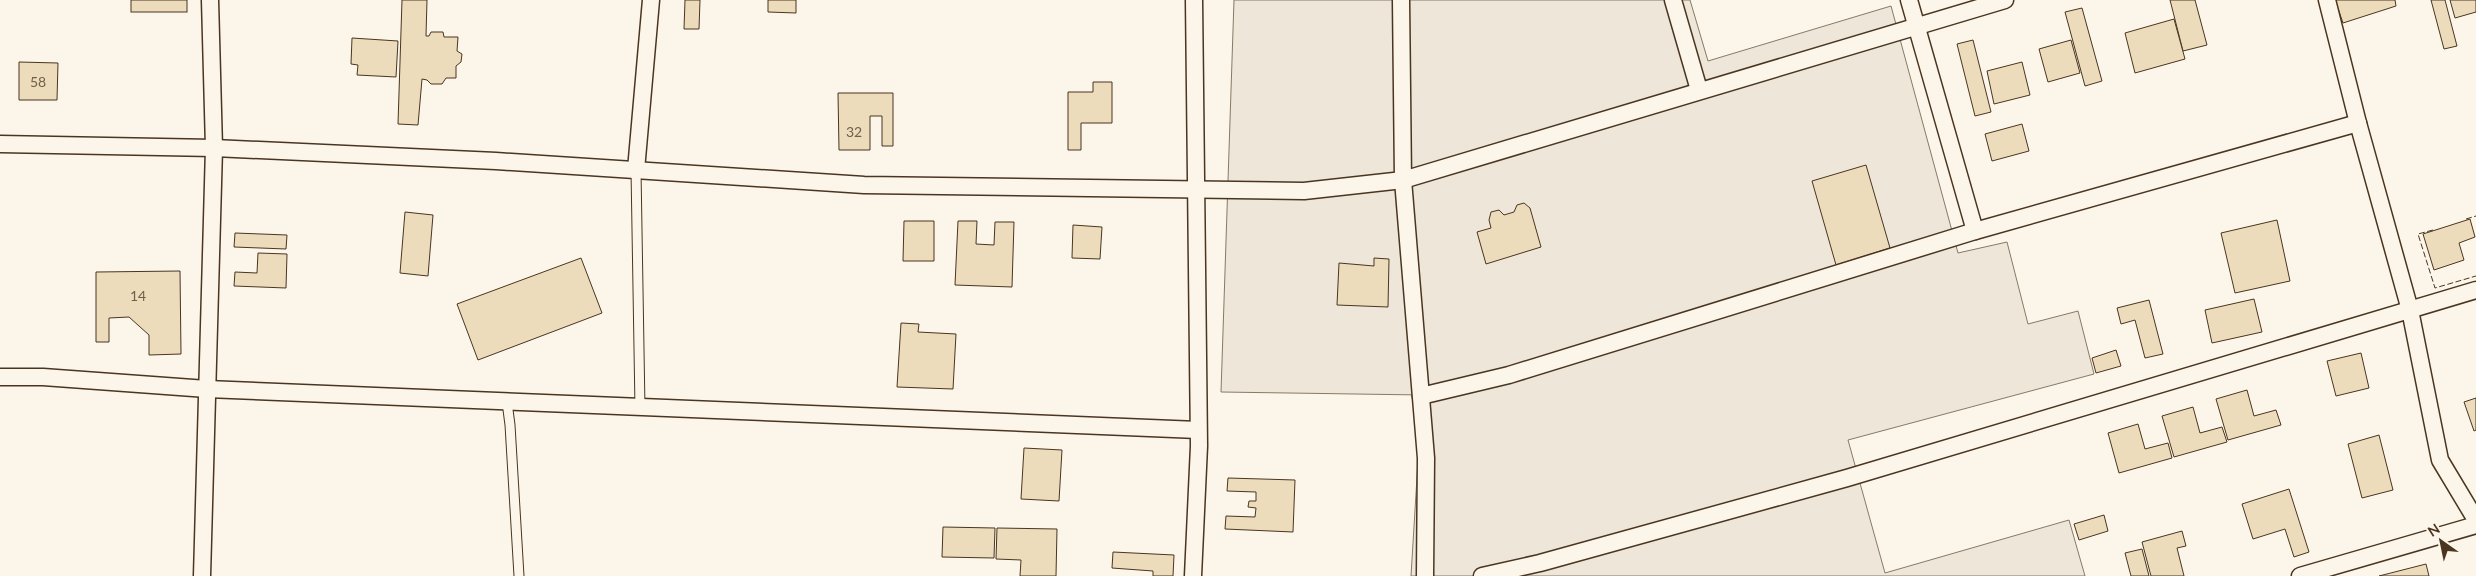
<svg xmlns="http://www.w3.org/2000/svg" width="2476" height="576" font-family="Lato,sans-serif">
  <rect width="100%" height="100%" fill="#fbf6e9"/>
  <!-- green -->
  <polygon fill="#ede6d9" stroke="#887966" points="1234,0 1690,0 1708,61 1891,6 1958,253 2007,242 2028,324 2078,311 2094,374 1848,440 1885,573 2069,520 2085,576 1411,576 1422,395 1221,392"/>
  <!-- building -->
  <g fill="#ecdcbc" stroke="#4a3520">
    <rect x="131" y="0" width="56" height="12"/>
    <polygon points="402,0 427,0 426,36 429,36 431,32 443,32 444,37 458,37 457,51 462,54 461,62 456,66 456,78 446,78 442,84 431,84 427,80 422,79 418,125 398,124"/>
    <polygon points="685,0 700,0 699,29 684,29"/>
    <polygon points="768,0 796,0 796,13 768,12"/>
    <polygon points="2170,0 2195,0 2207,45 2183,51"/>
    <polygon points="2335,0 2395,0 2396,6 2343,23"/>
    <polygon points="2431,0 2445,0 2457,46 2444,49"/>
    <polygon points="2450,0 2476,0 2476,12 2455,18"/>
    <polygon points="2082,8 2102,81 2085,86 2065,12"/>
    <polygon points="2174,19 2185,59 2135,73 2125,33"/>
    <polygon points="352,38 398,41 396,77 357,75 358,65 351,64"/>
    <polygon points="1973,40 1991,112 1975,116 1957,44"/>
    <polygon points="2071,40 2080,73 2048,82 2039,49"/>
    <polygon points="19,62 58,63 57,100 19,100"/>
    <polygon points="2022,62 2030,95 1994,104 1987,71"/>
    <polygon points="1093,82 1112,82 1112,123 1081,123 1081,150 1068,150 1068,92 1093,92"/>
    <polygon points="838,93 893,93 893,146 882,146 882,116 870,116 870,150 839,150"/>
    <polygon points="2022,124 2029,151 1992,161 1985,134"/>
    <polygon points="1866,165 1890,248 1836,265 1812,181"/>
    <polygon points="1524,203 1530,208 1541,247 1486,264 1477,232 1491,228 1489,220 1491,212 1499,210 1504,215 1514,212 1517,205"/>
    <polygon points="405,212 433,215 428,276 400,273"/>
    <polygon points="2470,219 2475,237 2459,243 2464,260 2434,270 2423,234"/>
    <polygon points="2277,220 2290,281 2235,293 2221,233"/>
    <polygon points="904,221 934,221 934,261 903,261"/>
    <polygon points="958,221 977,221 976,244 994,245 995,222 1014,222 1012,287 955,285"/>
    <polygon points="1073,225 1102,227 1100,259 1072,258"/>
    <polygon points="235,233 287,235 286,249 234,247"/>
    <polygon points="258,253 287,254 286,288 234,286 235,272 257,273"/>
    <polygon points="581,258 602,313 478,360 457,304"/>
    <polygon points="1374,258 1389,259 1388,307 1337,305 1339,263 1374,266"/>
    <polygon points="180,271 181,354 149,355 149,335 129,317 109,318 109,342 96,342 96,272"/>
    <polygon points="2254,299 2262,332 2212,343 2205,310"/>
    <polygon points="2149,300 2163,354 2145,358 2135,320 2121,324 2117,308"/>
    <polygon points="901,323 919,324 918,332 956,334 953,389 897,387"/>
    <polygon points="2116,350 2121,366 2096,373 2092,358"/>
    <polygon points="2361,353 2369,388 2336,396 2327,361"/>
    <polygon points="2247,390 2254,416 2276,410 2281,425 2228,440 2216,399"/>
    <polygon points="2476,398 2476,430 2474,431 2464,402"/>
    <polygon points="2193,407 2200,433 2222,427 2227,442 2174,457 2162,416"/>
    <polygon points="2138,424 2145,449 2168,443 2172,458 2119,473 2108,433"/>
    <polygon points="2379,435 2393,490 2362,498 2348,444"/>
    <polygon points="1024,448 1062,450 1059,501 1021,499"/>
    <polygon points="1228,478 1295,480 1293,532 1225,529 1226,516 1255,517 1256,508 1248,507 1249,501 1256,501 1256,492 1227,491"/>
    <polygon points="2289,489 2309,552 2294,557 2285,529 2253,539 2242,504"/>
    <polygon points="2104,515 2108,531 2079,540 2074,524"/>
    <polygon points="943,527 995,528 994,558 942,557"/>
    <polygon points="997,528 1057,529 1056,576 1020,576 1021,560 996,559"/>
    <polygon points="2182,531 2186,546 2177,548 2184,576 2151,576 2142,542"/>
    <polygon points="2142,549 2149,576 2131,576 2125,553"/>
    <polygon points="1113,552 1174,555 1173,576 1153,576 1153,571 1112,568"/>
    <polygon points="2426,564 2429,576 2379,576"/>
  </g>
  <g fill="none" stroke-linecap="round" stroke-linejoin="round">
    <defs>
      <g id="lane">
        <polyline points="636,170 640,408"/>
        <polyline points="507,402 510,425 519,576"/>
      </g>
      <g id="street">
        <polyline points="1401,0 1403,180 1426,458 1425,576"/>
        <polyline points="1673,0 1699,90"/>
        <polyline points="1909,0 1975,231"/>
        <polyline points="2327,0 2358,123 2410,310 2440,460 2476,520"/>
        <polyline points="0,144 214,148 496,161 864,185 1304,191 1403,180 2005,0"/>
        <polyline points="636,170 651,0"/>
        <polyline points="0,377 43,377 207,389 1198,430"/>
        <polyline points="1421,396 1509,375 1975,231 2358,123"/>
        <polyline points="202,576 214,148 210,0"/>
        <polyline points="1193,576 1199,446 1194,0"/>
        <polyline points="1482,576 1540,563 1847,478 2476,290"/>
        <polyline points="2300,576 2476,525"/>
      </g>
    </defs>
    <!-- lane casing -->
    <use href="#lane" stroke="#4a3520" stroke-width="11"/>
    <!-- street casing -->
    <use href="#street" stroke="#4a3520" stroke-width="19"/>
    <!-- lane -->
    <use href="#lane" stroke="#fbf6e9" stroke-width="9"/>
    <!-- street -->
    <use href="#street" stroke="#fbf6e9" stroke-width="16"/>
    <!-- fence -->
    <g stroke="#4a3520" stroke-width="1" stroke-dasharray="6 2.5" stroke-linecap="butt">
      <polyline points="2466,219 2476,216"/>
      <polyline points="2433,230 2418,234 2435,288 2476,276"/>
    </g>
  </g>
  <g text-anchor="middle" dominant-baseline="central" stroke-width="4" stroke-linejoin="round" paint-order="stroke">
    <!-- number labels -->
    <g font-size="14" fill="#725f47">
      <text x="38" y="81">58</text>
      <text x="854" y="131">32</text>
      <text x="138" y="295">14</text>
    </g>
  </g>
  <!-- north arrow -->
  <g transform="translate(2441 541) rotate(327)" stroke="#fbf6e9" stroke-width="4" paint-order="stroke">
  <path d="M0-4L9 19L0 12L-9 19Z" fill="#4a3520"/>
  <text y="-8" font-size="14" font-weight="bold" text-anchor="middle" fill="#4a3520">N</text>
  </g>
</svg>
